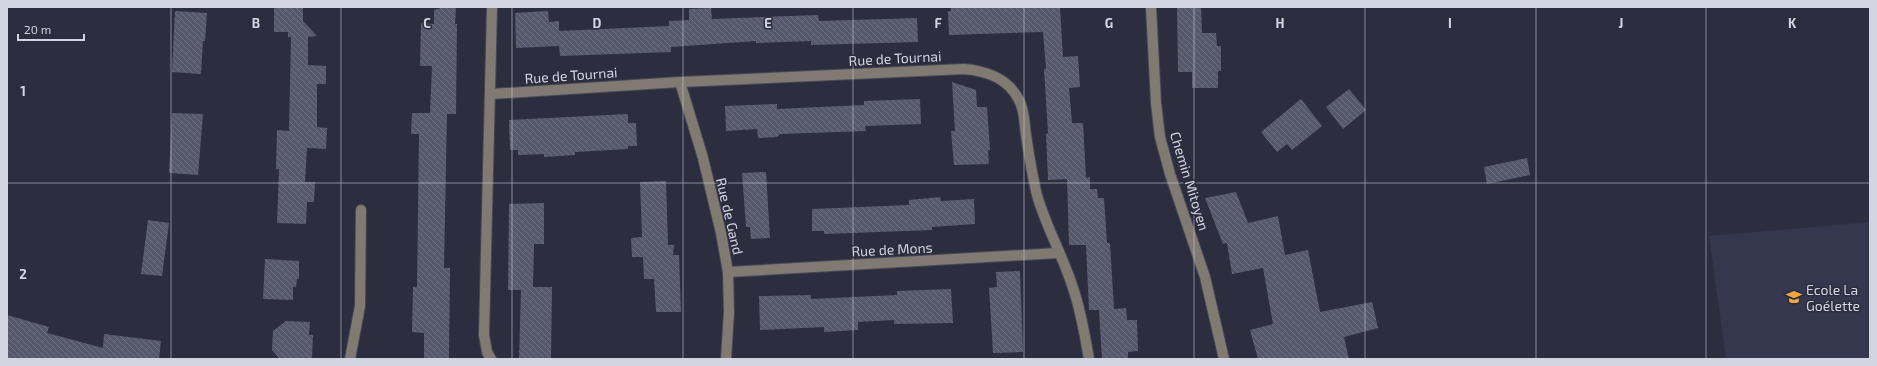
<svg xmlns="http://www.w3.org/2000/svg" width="1877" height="366" font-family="'Exo 2',sans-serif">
  <defs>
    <pattern id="building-back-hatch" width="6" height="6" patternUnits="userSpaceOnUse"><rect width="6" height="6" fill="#56596c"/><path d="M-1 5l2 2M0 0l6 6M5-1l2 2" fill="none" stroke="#6d7081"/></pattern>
  </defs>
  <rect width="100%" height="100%" fill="#2c2e3f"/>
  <!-- built -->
  <polygon fill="#34374e" points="1870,222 1870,359 1726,359 1709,236"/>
  <!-- building -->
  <g fill="url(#building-back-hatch)">
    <polygon points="274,7 303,7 303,21 317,36 308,37 308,65 326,66 326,84 317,84 317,127 327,128 326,149 307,148 305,182 315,182 314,202 307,202 306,224 277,223 279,169 276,169 277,130 289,131 291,37 288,37 288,32 274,32"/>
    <polygon points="444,7 456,7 455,24 457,24 456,114 447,114 444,268 450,268 449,359 424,359 424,333 412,332 413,287 417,287 419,134 411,134 412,113 430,113 432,66 420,66 421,23 434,24 434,10"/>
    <polygon points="951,7 1060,7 1063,57 1078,56 1080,87 1069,88 1072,123 1083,123 1086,178 1090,177 1090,189 1097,189 1098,198 1104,198 1107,243 1110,243 1114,309 1126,308 1127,320 1137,320 1138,351 1128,352 1128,359 1102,359 1099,310 1089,310 1086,245 1069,245 1067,179 1048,180 1046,134 1048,133 1044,69 1046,69 1043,32 949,35 948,11 951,11"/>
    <polygon points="1177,7 1201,7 1202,33 1216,33 1217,46 1221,46 1221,71 1218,71 1218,88 1192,88 1192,72 1178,72"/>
    <polygon points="711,8 712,19 818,15 819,21 917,18 918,42 811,45 811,41 756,43 756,41 671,47 671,52 560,56 559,46 516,48 515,13 548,11 549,22 559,21 559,31 669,26 669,21 689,20 689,9"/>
    <polygon points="175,11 207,13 205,41 203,41 201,74 172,72"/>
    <polygon points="952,82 976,90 977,107 987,107 990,150 988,150 989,164 954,165 951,131 955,131"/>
    <polygon points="1349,89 1366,110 1343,129 1326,107"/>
    <polygon points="920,99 921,124 865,126 866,131 780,134 777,137 758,138 757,129 726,131 725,106 777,104 777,109 864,105 864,101"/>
    <polygon points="1301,99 1322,126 1292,150 1287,144 1277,152 1261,132"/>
    <polygon points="172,113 203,114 198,175 169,173"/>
    <polygon points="628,114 628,123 636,123 637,146 628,146 628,149 575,152 575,155 544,157 544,154 518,155 518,150 510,150 509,120"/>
    <polygon points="1527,158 1530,175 1487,184 1484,167"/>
    <polygon points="766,172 770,238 751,239 750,227 746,227 742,173"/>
    <polygon points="666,181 668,245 674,245 673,255 679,255 681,312 656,312 654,279 644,279 643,257 632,257 631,238 642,237 640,182"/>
    <polygon points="1236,192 1248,223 1278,216 1285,255 1308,250 1320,312 1372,302 1378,328 1344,337 1349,359 1258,359 1250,330 1273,324 1263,268 1232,274 1227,243 1223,244 1205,198"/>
    <polygon points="940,197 941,201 974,199 975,224 932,227 932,230 824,234 824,231 812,231 812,209 909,205 909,200"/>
    <polygon points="544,203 544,244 534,244 533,287 552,287 551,359 519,359 521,290 508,290 509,204"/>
    <polygon points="148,220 169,223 162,276 141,274"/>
    <polygon points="265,259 299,261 299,279 297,279 296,287 293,287 293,300 263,299"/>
    <polygon points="1020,271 1023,352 993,353 989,288 997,287 996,272"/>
    <polygon points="951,289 953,323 894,324 894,320 858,322 858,330 824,332 824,327 760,330 759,296 811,295 811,299 897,295 897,291"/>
    <polygon points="7,315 49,327 47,333 103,348 104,334 161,341 159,359 7,359"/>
    <polygon points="286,321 310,322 309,335 313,335 312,359 280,359 272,350 273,331"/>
  </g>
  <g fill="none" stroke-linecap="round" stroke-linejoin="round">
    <defs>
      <g id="minor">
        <polyline points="1151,7 1156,103 1160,137 1170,174 1205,277 1224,359"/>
        <polyline points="680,82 703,158 721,233 728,272 729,312 726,359"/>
        <path d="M491 94 680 82 964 69C987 71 1008 78 1019 100 1025 111 1024 123 1026 135 1029 155 1032 175 1037 195 1046 227 1063 256 1073 288 1081 311 1085 336 1089 359"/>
        <polyline points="728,272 1058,253"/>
        <polyline points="350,359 360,306 361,210"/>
        <polyline points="491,359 487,352 484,335 492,7"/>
      </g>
    </defs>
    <!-- minor casing -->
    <use href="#minor" stroke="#474959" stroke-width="12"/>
    <!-- minor -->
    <use href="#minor" stroke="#807a72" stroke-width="10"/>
  </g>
  <!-- grid -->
  <path fill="none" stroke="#d2d4df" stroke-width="1" stroke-opacity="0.55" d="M171 7V359M341 7V359M512 7V359M683 7V359M853 7V359M1024 7V359M1194 7V359M1365 7V359M1536 7V359M1706 7V359M7 183H1870"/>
  <!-- icons -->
  <defs>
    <symbol id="school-bare" viewBox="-9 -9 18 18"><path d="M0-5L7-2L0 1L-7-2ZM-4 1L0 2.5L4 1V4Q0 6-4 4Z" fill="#f1a63f" stroke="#2c2e3f" stroke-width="2.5" paint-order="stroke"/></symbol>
  </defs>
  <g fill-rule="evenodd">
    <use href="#school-bare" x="1783" y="286" width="22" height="22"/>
  </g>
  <g text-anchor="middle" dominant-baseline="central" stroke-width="3" stroke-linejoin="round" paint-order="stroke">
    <!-- street labels -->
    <g font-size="14" fill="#d2d4df" stroke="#2c2e3f">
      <text transform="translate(895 58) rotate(-3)">Rue de Tournai</text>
      <text transform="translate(571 75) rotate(-4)">Rue de Tournai</text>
      <text transform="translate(1190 181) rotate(73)">Chemin Mitoyen</text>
      <text transform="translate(730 216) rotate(77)">Rue de Gand</text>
      <text transform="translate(892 249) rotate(-3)">Rue de Mons</text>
    </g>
    <!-- poi labels -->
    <g font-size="14" fill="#d2d4df" stroke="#2c2e3f" text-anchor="start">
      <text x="1806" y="289">Ecole La<tspan x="1806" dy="16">Goélette</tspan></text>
    </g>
  </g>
  <g font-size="13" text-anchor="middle" font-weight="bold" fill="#d2d4df" stroke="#2c2e3f" stroke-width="3" stroke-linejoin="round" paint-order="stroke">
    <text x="256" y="28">B</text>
    <text x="427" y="28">C</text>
    <text x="597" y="28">D</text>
    <text x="768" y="28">E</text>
    <text x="938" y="28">F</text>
    <text x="1109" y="28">G</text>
    <text x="1280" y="28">H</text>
    <text x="1450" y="28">I</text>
    <text x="1621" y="28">J</text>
    <text x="1792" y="28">K</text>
    <text x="23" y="96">1</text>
    <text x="23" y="279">2</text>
  </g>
  <!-- border -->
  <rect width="1877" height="366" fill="none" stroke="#d2d4df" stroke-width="16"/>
  <!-- scale -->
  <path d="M18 34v6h66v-6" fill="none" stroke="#d2d4df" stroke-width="2"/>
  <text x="24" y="34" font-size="12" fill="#d2d4df" stroke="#2c2e3f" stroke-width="3" paint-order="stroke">20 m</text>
</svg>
